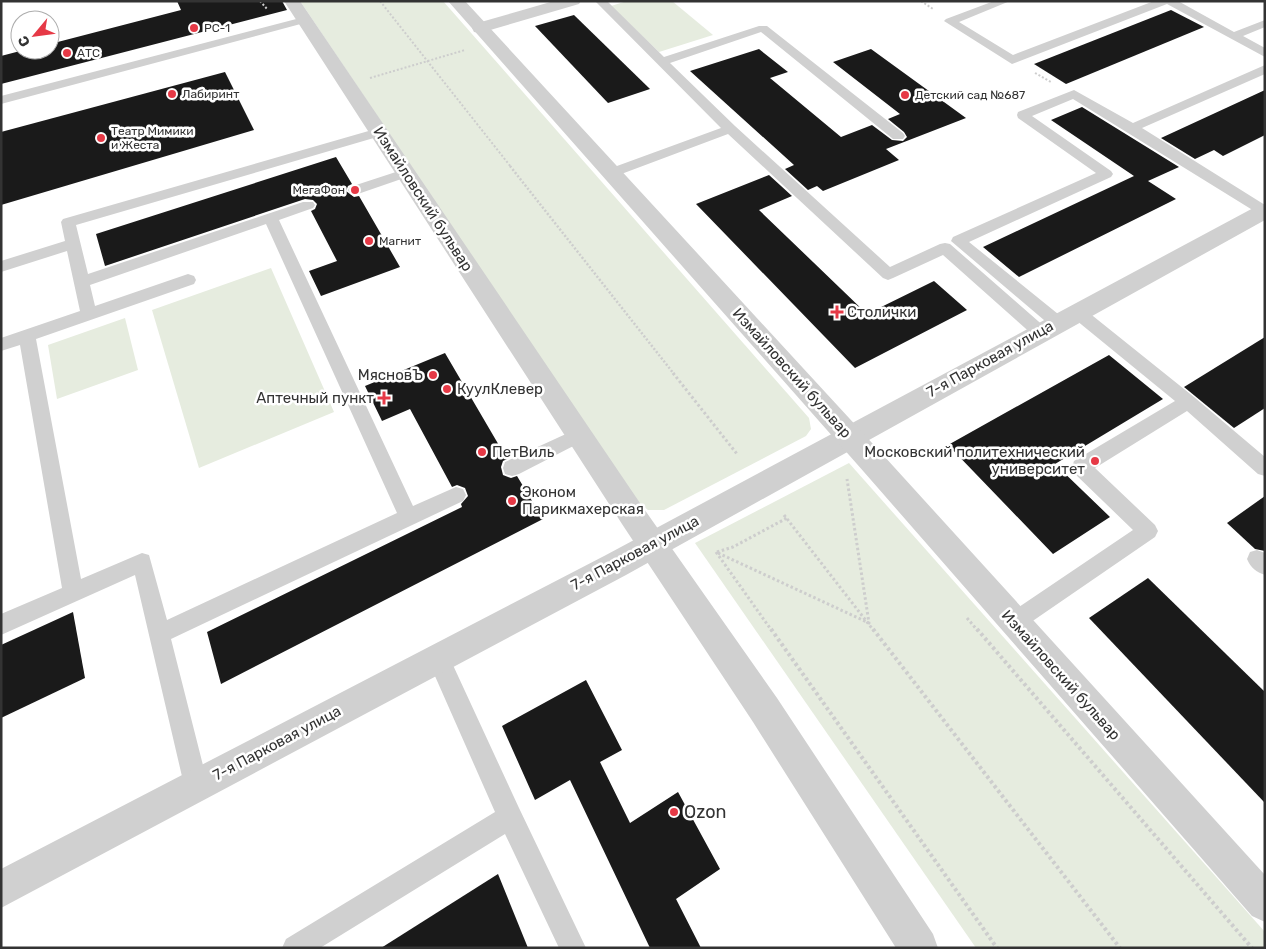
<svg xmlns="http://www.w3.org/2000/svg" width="1266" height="949" font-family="Rubik,sans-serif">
  <rect width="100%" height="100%" fill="#fff"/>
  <!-- green -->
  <g fill="#e6ecdf">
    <polygon points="300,1 443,1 809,418 811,429 806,436 664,510 648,510 635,499"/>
    <polygon points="627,1 672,1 713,35 659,52 611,6"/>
    <polygon points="271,268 334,412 199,468 152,310"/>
    <polygon points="125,318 138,370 57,399 48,345"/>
    <polygon points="849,463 1265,932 1265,948 976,948 695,543"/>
  </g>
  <!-- building -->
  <g fill="#1a1a1a">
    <polygon points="177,1 282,1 287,10 1,84 1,56 24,50 50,50 50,44 181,10"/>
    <polygon points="1171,10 1204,27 1066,84 1034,64"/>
    <polygon points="574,15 650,89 608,103 535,26"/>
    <polygon points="759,49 788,72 770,78 841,137 872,125 892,140 903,141 907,137 904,132 888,119 900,114 833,62 871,49 966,118 886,149 899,160 823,191 817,186 808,190 785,169 794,165 690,71"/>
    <polygon points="225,72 254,130 1,205 1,132"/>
    <polygon points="1265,90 1265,135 1223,156 1214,150 1195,159 1161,138"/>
    <polygon points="1082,107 1179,167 1148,181 1176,199 1019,277 983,247 1134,176 1051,120"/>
    <polygon points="336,157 352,184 348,186 346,191 354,197 359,196 400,267 321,296 309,271 337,261 311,211 315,209 317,204 313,200 305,199 105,266 96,234"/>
    <polygon points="769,175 792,196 759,210 867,314 934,281 967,310 855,368 696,204"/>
    <polygon points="1265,337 1265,408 1234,428 1184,387"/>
    <polygon points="445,353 507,459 503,461 501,467 503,475 511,478 517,476 543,519 221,684 207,632 462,507 461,504 468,496 465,488 457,485 452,487 410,409 382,421 365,386"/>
    <polygon points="1109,355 1163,399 1055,464 1110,517 1053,554 948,445"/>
    <polygon points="1265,496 1265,551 1255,549 1227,523"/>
    <polygon points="1148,578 1265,692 1265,803 1089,618"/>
    <polygon points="73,612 85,678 1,718 1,645"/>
    <polygon points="586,680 622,750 600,762 630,823 678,792 720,869 676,899 701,948 650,948 570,780 535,800 502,726"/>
    <polygon points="498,874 528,948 381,948"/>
  </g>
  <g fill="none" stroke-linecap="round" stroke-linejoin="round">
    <!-- path-far3 -->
    <g stroke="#cdcdcd" stroke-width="2" stroke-dasharray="2 2" stroke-linecap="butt">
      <polyline points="260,1 268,10"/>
      <polyline points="380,1 511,167"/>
      <polyline points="921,1 933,9"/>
      <polyline points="1035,73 1051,82"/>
      <polyline points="370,78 465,50"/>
    </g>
    <!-- path-far2 -->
    <polyline stroke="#cdcdcd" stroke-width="2.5" stroke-dasharray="2 2" stroke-linecap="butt" points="510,166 674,374"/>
    <!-- path-far1 -->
    <g stroke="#cdcdcd" stroke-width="3" stroke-dasharray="2.5 2.5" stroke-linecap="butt">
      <polyline points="673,373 737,454"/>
      <polyline points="784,515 874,631"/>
      <polyline points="716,552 772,631"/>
      <polyline points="717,552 733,547 787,518"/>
      <polyline points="718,553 869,623 847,479"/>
      <polyline points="967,618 978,631"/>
    </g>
    <!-- path -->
    <g stroke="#cdcdcd" stroke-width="4" stroke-dasharray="3 3" stroke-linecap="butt">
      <polyline points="771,629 997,948"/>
      <polyline points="873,629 1120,948"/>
      <polyline points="977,629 1252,948"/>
    </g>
    <!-- service -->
    <g fill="#d0d0d0" fill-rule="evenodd">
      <polygon points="595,1 607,1 664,57 759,26 767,26 903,133 905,136 903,139 893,139 761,32 670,63 735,126 890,267 940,244 945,243 950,244 1046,328 1048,332 1046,336 1040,338 1034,336 943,255 893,278 888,280 883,278 728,134 616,176 606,176 604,173 606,170 721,128"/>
      <polygon points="994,1 1010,1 959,22 1013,55 1154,1 1178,1 1234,32 1265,20 1265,27 1243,36 1265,48 1265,57 1167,4 1012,64 944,21 946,19"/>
      <polygon points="304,17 310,20 308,22 1,104 1,96"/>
      <polygon points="1265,65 1265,74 1142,128 1265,205 1265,216 1259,214 1073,99 1032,116 1111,171 1113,174 1111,177 969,242 1063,318 1065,322 1063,326 1057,328 1051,326 951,241 953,237 1096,173 1018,118 1017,115 1018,112 1074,90 1133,123"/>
      <path d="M379 128 384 129 386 132 384 135 76 225 88 274 303 202H313L315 205 313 208 279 220 413 506 456 487 463 489 466 495 463 501 171 639 208 785 204 793 196 797 188 793 184 785 135 575 1 635V614L62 588 20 345 1 351V338L80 311 67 251 1 272V261L65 241 61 222 63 219ZM266 224 397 513 167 620 149 555 142 553 81 579 36 339 194 284 196 280 194 276 188 274 95 306 90 285Z"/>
      <polygon points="405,169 410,170 412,173 410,176 355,195 350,193 348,190 350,187"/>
      <polygon points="1077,306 1083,308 1194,397 1265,457 1265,476 1258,474 1187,411 1095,468 1155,525 1158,531 1155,537 1021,629 1014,632 1007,629 1003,622 1007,615 1133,530 1074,473 1072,467 1074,461 1175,401 1071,316 1069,312 1071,308"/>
      <polygon points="579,428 585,430 588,435 585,440 519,474 512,476 505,474 503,468 505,462"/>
      <path d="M1257 550 1265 553V575C1256 572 1251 568 1247 559L1250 552Z"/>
      <polygon points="438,647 446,650 519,808 586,948 559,948 505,834 320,948 282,948 286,939 495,812 427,658 430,650"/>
    </g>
    <!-- minor -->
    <g fill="#d0d0d0" fill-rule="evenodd">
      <polygon points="554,1 581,1 579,4 480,33 474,32 472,28 474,24"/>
      <polygon points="1265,204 1265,220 626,575 1,908 1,869 606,555 1257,206"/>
    </g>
    <!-- tertiary -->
    <g fill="#d0d0d0" fill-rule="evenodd">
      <polygon points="284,1 300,1 642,506 777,698 933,934 938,948 896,948 753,722 622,524"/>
      <polygon points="448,1 465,1 884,456 1265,875 1265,922 1252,916 864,472"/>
    </g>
  </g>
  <!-- markers -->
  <g fill="#e63946" stroke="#fff" stroke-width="2">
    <circle cx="194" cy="28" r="5"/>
    <circle cx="67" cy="53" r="5"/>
    <circle cx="172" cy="94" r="5"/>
    <circle cx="905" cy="95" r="5"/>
    <circle cx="101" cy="138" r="5"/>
    <circle cx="355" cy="190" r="5"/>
    <circle cx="369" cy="241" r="5"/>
    <path d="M834.5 304.5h5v5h5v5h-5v5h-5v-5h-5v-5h5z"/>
    <circle cx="433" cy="375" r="5"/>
    <circle cx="447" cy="389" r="5"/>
    <path d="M381.5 390.5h5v5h5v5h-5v5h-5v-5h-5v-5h5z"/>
    <circle cx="482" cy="452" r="5"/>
    <circle cx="1095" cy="461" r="5"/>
    <circle cx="512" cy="501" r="5"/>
    <circle cx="674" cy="812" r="5"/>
  </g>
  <g text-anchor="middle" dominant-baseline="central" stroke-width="5" stroke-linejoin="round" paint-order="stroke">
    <!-- far-poi labels -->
    <g font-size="12" fill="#333" stroke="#fff" text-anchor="start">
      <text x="204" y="28">PC-1</text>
      <text x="77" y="53">АТС</text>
      <text x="182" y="94">Лабиринт</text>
      <text x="915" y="95">Детский сад №687</text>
      <text x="111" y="131">Театр Мимики<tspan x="111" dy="14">и Жеста</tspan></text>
      <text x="345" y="190" text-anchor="end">МегаФон</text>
      <text x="379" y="241">Магнит</text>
    </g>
    <!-- street labels -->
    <g font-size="15" fill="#333" stroke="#fff">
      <text transform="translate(423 199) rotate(57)">Измайловский бульвар</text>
      <text transform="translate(990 359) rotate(-29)">7-я Парковая улица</text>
      <text transform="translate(792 373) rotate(48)">Измайловский бульвар</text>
      <text transform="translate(635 553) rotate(-28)">7-я Парковая улица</text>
      <text transform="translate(1061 675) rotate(48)">Измайловский бульвар</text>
      <text transform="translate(277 743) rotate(-28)">7-я Парковая улица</text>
    </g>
    <!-- poi labels -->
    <g font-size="15" fill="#333" stroke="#fff" text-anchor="start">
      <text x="847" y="312">Столички</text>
      <text x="423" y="375" text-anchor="end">МясновЪ</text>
      <text x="457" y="389">КуулКлевер</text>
      <text x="374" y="398" text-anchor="end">Аптечный пункт</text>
      <text x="492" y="452">ПетВиль</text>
      <text x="1085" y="452" text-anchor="end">Московский политехнический<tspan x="1085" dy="17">университет</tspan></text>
      <text x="522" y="492">Эконом<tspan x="522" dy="17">Парикмахерская</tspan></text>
    </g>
    <!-- near-poi labels -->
    <g font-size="18" fill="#333" stroke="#fff" text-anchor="start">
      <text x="684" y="812">Ozon</text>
    </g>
  </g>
  <!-- border -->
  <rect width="1266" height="949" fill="none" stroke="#333333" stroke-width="5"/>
  <!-- north arrow -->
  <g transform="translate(35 35) rotate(241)"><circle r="24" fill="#ffffff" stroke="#adadad"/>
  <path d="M0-4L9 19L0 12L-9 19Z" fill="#e63946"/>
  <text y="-8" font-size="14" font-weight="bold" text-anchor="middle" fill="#333333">С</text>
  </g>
</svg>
